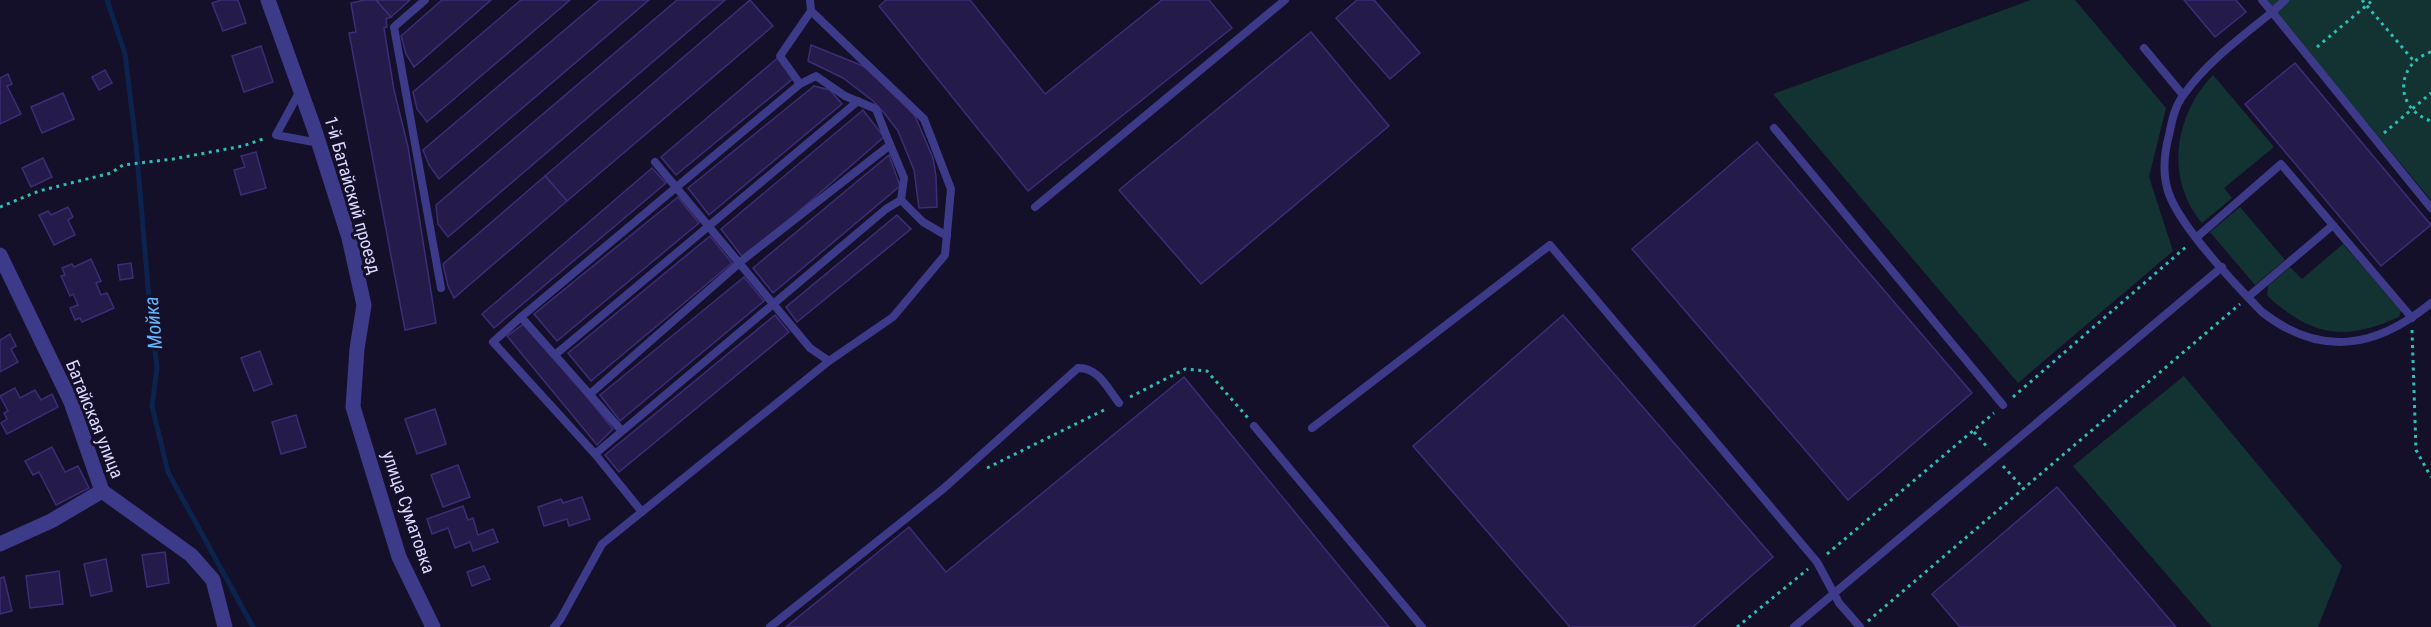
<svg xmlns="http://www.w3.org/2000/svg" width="2431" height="627" font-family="'Roboto Condensed',sans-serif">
  <rect width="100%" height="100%" fill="#141029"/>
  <!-- green -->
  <g fill="#133333">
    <polygon points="2031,0 2075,0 2166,108 2149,177 2173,251 2018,383 1773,94"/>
    <polygon points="2265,0 2431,0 2431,200"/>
    <path d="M2213 75 2274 147 2224 188 2232 198 2202 223C2165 178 2174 116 2213 75Z"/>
    <polygon points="2240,207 2285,260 2255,285 2210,232"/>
    <path d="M2343 244 2401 311 2399 317C2360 334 2330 340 2293 316 2284 310 2274 303 2267 295L2268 286 2290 267 2302 279Z"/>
    <polygon points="2184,376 2342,566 2318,627 2212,627 2073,466"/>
  </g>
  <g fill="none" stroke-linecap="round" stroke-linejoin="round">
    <!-- stream -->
    <polyline stroke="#0c234d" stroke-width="5" points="107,0 125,54 136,144 149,299 157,368 152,406 168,472 253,627"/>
  </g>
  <!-- building -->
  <g fill="#251b4b" stroke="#3c2d77" stroke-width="1.5">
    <polygon points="221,0 238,0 246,23 223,31 212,3"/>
    <polygon points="365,0 376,0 391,17 386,19 387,27 384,28 394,90 408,147 436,323 405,330 349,33 356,32 351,3"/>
    <polygon points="376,0 410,0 391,17"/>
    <polygon points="442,0 491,0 414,67 406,54 401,36"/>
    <polygon points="521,0 570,0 427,122 417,109 413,92"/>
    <polygon points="600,0 649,0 439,179 429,165 423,150"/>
    <polygon points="677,0 725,0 448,237 438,224 436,205"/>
    <polygon points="750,0 773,26 567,201 545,176"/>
    <polygon points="886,0 970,0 1045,94 1162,0 1209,0 1232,28 1028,191 879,6"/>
    <polygon points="1357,0 1374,0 1420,53 1390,79 1336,18"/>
    <polygon points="2184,0 2236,0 2246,12 2215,37"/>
    <polygon points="1311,32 1389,126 1201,284 1119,190"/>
    <polygon points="811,45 863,66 884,81 915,116 933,158 936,176 937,207 919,208 914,170 898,131 885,114 873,101 843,78 808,61"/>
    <polygon points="261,46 273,82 244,92 232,56"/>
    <polygon points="780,56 795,77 676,175 661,157"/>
    <polygon points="2295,63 2431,225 2381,266 2245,104"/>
    <polygon points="105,70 112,83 99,90 92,77"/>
    <polygon points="8,74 12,84 7,86 21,114 0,124 0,78"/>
    <polygon points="814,86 830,90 842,104 709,215 688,188"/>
    <polygon points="63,93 74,119 42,133 31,107"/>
    <polygon points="863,110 884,137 744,259 721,229"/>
    <polygon points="1757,142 1972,393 1848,500 1632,249"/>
    <polygon points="256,152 266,188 241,195 234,170 245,167 241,156"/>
    <polygon points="889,155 900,186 773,293 753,268"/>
    <polygon points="43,158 52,177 31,187 22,168"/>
    <polygon points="652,168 666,183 494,328 482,314"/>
    <polygon points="545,176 567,201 454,298 448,286 443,264"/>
    <polygon points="678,197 699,223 557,341 534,314"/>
    <polygon points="68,207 73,217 68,220 75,235 54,245 39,215 48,211 51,215"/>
    <polygon points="897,215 911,229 797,322 786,307"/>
    <polygon points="710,236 732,263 591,381 568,353"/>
    <polygon points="91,259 101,281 96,283 101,295 107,293 114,308 82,322 80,318 75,320 70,308 78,305 73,294 70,296 61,276 65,275 62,268 72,264 74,267"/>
    <polygon points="131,263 133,278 120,280 118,265"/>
    <polygon points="744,277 764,301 620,421 600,395"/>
    <polygon points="775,315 789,332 619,472 605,455"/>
    <polygon points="1563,315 1773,557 1693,627 1570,627 1413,446"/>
    <polygon points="526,322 613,429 597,445 507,336"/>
    <polygon points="10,334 16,346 11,349 18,362 0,372 0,340"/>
    <polygon points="260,351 272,384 254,391 241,358"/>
    <polygon points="1184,377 1389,627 786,627 909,527 946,572"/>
    <polygon points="15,388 20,398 35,390 41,400 52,394 58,407 7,434 1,423 7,419 4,413 8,411 0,396"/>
    <polygon points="435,409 446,444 417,454 405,419"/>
    <polygon points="296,415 306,447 281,454 272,422"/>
    <polygon points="52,447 65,472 78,466 89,488 56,505 39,472 33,475 25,461"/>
    <polygon points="458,465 470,497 443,507 431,475"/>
    <polygon points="2057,487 2176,627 1960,627 1932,594"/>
    <polygon points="582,497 590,519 569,526 567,519 544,526 538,507 561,499 563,503"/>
    <polygon points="463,506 468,520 473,518 478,535 493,529 498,542 473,551 470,542 455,548 448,528 432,534 427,519"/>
    <polygon points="165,552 169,583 147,587 142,555"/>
    <polygon points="106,559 112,591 91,596 84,564"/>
    <polygon points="484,566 490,579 472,586 467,572"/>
    <polygon points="59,571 63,604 30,608 26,576"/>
    <polygon points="4,577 12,611 0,614 0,578"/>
  </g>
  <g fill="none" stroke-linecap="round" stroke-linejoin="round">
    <!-- path -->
    <g stroke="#2ebeb6" stroke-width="3" stroke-dasharray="3 4.5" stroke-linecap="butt">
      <polyline points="2362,0 2413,60"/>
      <polyline points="2317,47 2373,0"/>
      <path d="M2431 52C2395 64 2394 109 2431 121"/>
      <polyline points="2384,133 2431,93"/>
      <polyline points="0,207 39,191 111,173 123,165 173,159 243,146 266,138"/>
      <polyline points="2412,330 2416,450 2431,477"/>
      <polyline points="1130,397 1185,369 1207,371 1248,418"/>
      <polyline points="2013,397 2187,246"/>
      <polyline points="1974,432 1989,449"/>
      <polyline points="2003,466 2024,489"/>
      <polyline points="987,468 1108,408"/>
      <polyline points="1827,554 1994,413"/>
      <polyline points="1868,621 2240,304"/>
      <polyline points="1737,627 1808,569"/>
    </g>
    <!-- lane -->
    <g stroke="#3d3a89" stroke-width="8">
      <polyline points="425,0 394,27 441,288"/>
      <path d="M2262 0 2272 12C2242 37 2208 61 2185 93 2175 105 2172 120 2169 135 2164 154 2162 175 2169 194 2182 229 2235 284 2262 312 2321 358 2376 348 2431 303"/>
      <polyline points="2285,0 2272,12 2431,208"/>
      <polyline points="2144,48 2183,95"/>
      <polyline points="800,84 780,56 811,11"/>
      <polyline points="300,91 276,135 319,143"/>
      <polyline points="1774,128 2003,405"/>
      <polyline points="655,162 810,348 829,361 893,317 945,255 951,189 924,119 811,11 810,0"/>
      <polyline points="901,200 923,222 947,236"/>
      <polyline points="1035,207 1285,0"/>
      <polyline points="2197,237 2281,164 2412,318"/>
      <polyline points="2248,297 2333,225"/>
      <polyline points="521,317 493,342 595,454 642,512"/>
      <polyline points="556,354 858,101"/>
      <polyline points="590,394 744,259 890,145 876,109 845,96 816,76 800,84 521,317 621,430"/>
      <polyline points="1254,426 1422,627"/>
      <polyline points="1312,428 1550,245 1817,562 1839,603 1860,627"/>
      <polyline points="595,454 886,209 901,200 904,178 889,142"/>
      <polyline points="554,627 560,620 602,544 829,361"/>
      <path d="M770 627 943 489 1078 368C1098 367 1108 389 1119 403"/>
      <polyline points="1794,627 2222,267"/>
    </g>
    <!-- street -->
    <g stroke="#3d3a89" stroke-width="15">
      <polyline points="268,0 314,128 349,238 364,305 357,349 353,407 399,557 433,627"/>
      <polyline points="0,255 71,402 102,491 191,555 213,580 225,627"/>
      <polyline points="0,544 51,521 102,491"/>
    </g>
  </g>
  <g text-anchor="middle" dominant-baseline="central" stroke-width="6" stroke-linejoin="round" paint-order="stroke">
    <!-- street labels -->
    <g font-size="18" fill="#ddd8ff" stroke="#141029">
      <text transform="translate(353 195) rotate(74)">1-й Батайский проезд</text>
      <text transform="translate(95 419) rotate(68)">Батайская улица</text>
      <text transform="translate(409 512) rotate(71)">улица Суматовка</text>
    </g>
    <!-- water labels -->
    <g font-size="20" font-style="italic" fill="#66b7ff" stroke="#141029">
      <text transform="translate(153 323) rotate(-95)">Мойка</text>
    </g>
  </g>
</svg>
